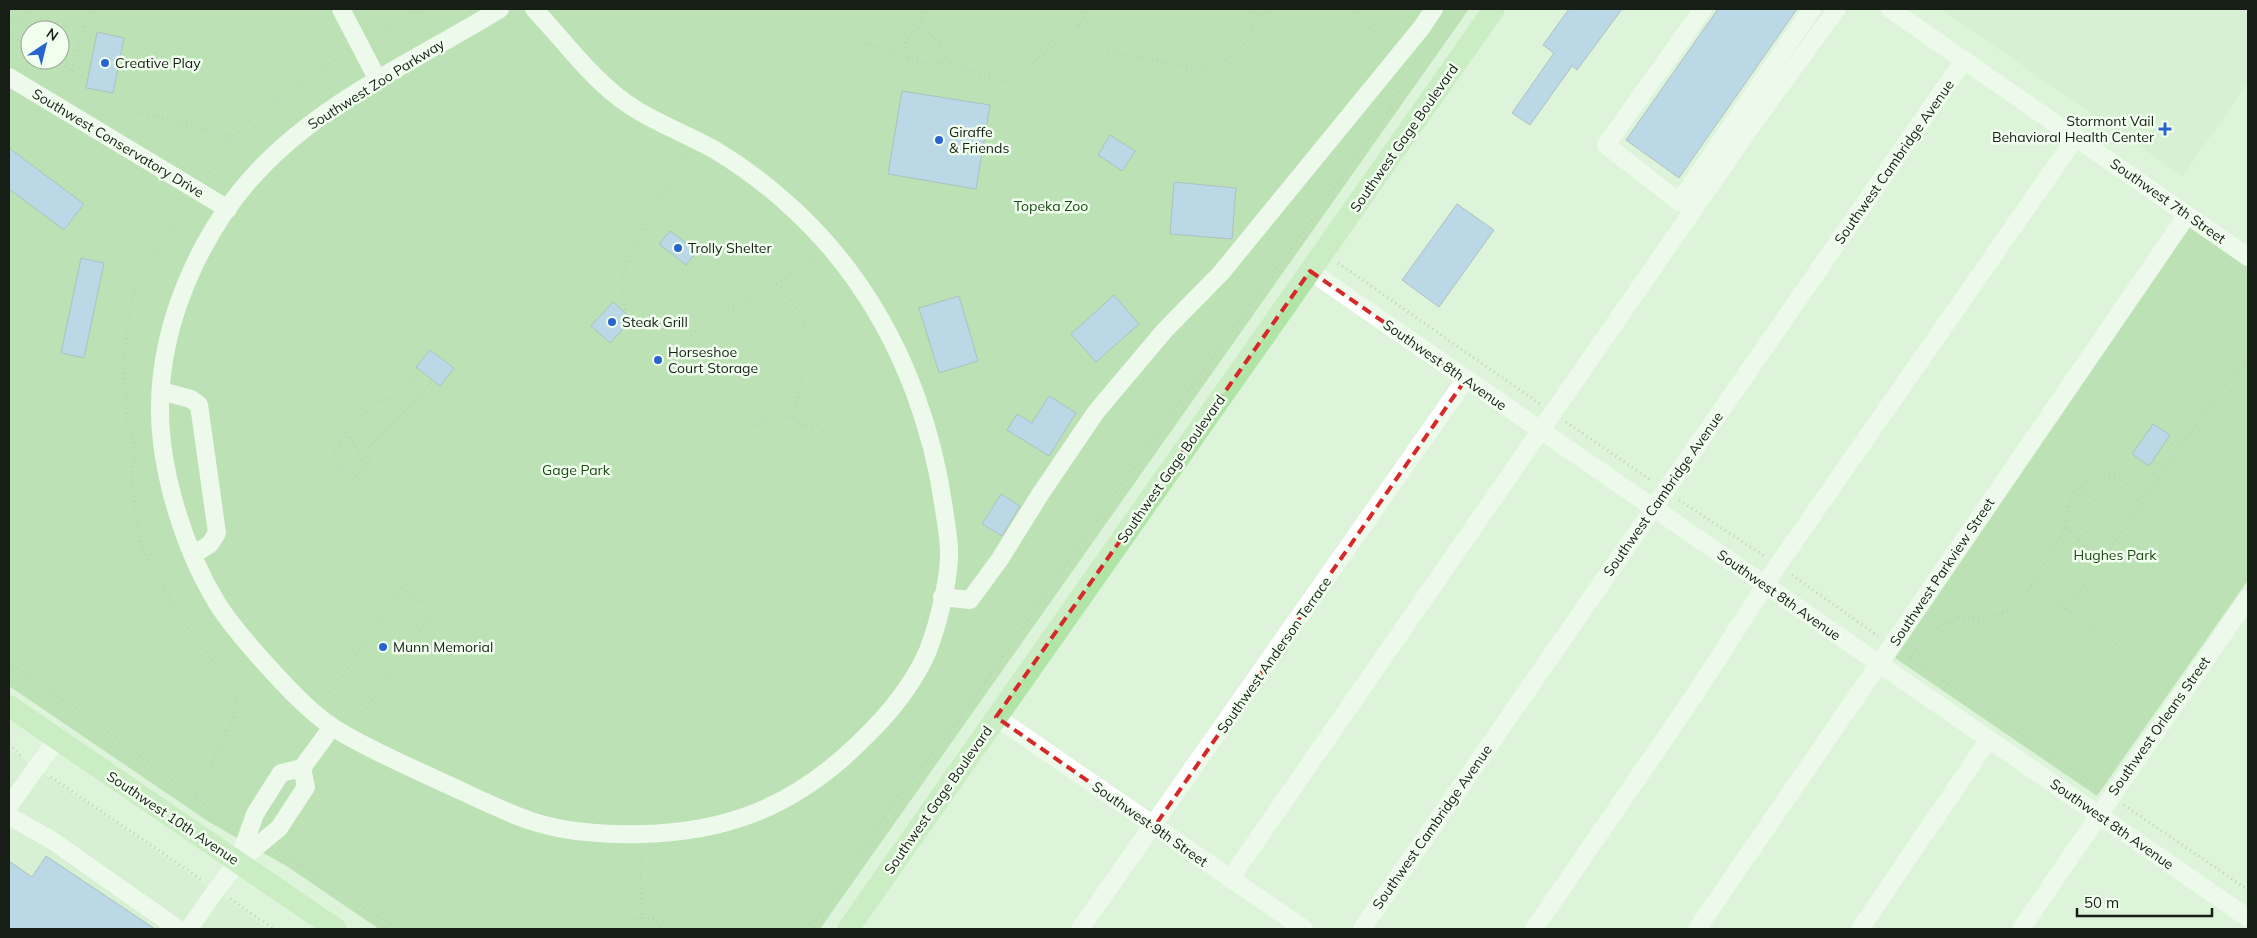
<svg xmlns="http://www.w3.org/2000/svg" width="2257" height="938" font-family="Mulish,sans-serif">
  <rect width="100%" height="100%" fill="#def4da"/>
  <!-- built -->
  <g fill="#cfeaca">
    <polygon points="1940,9 2248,9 2248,82 2183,176"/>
    <polygon points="9,749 36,768 269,929 9,929"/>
  </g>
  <!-- green -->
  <g fill="#92cb87" fill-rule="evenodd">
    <path d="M9 9H1469L820 929H379L288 867 209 822 9 686ZM30 30H60V60H30Z"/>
    <polygon points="2190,227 2248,267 2248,580 2097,796 1895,658"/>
  </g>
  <!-- building -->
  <g fill="#91b5f6" stroke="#74829c">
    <polygon points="1569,9 1622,9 1577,70 1572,66 1530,125 1512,113 1554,53 1543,45"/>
    <polygon points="1718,9 1797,9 1679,178 1626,140"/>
    <polygon points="97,32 124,38 113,93 86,88"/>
    <polygon points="902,91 990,105 976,189 888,174"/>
    <polygon points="1110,135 1135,151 1122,171 1098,155"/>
    <polygon points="9,148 84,204 64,230 9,189"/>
    <polygon points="1174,182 1236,188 1232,239 1170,234"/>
    <polygon points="1457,204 1494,230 1439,307 1402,280"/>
    <polygon points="670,231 697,251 686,265 659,244"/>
    <polygon points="81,258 104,263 84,358 61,353"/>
    <polygon points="1114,295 1139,324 1096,362 1071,334"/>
    <polygon points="959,296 978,361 939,373 919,308"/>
    <polygon points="613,302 632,319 610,343 591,326"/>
    <polygon points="430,350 454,368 440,386 416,367"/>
    <polygon points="1049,396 1076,413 1049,456 1007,430 1017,414 1032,423"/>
    <polygon points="2153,424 2170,435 2149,466 2132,454"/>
    <polygon points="1001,494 1020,506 1002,536 982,524"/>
    <polygon points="46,856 155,929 9,929 9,861 32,877"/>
  </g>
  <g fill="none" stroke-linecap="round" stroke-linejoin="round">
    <!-- path -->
    <g stroke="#96a793" stroke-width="3" stroke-dasharray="1 4" stroke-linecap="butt">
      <path d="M928 9 919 26 940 43 946 59C959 64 998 84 1008 82L1078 26 1085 36 1102 51 1198 68 1216 64 1234 55 1242 48 1257 17 1272 9"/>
      <polyline points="1092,9 1093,9"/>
      <polyline points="1251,9 1257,17"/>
      <polyline points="1352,9 1385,45"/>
      <polyline points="9,25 18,21 31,9"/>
      <polyline points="1078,26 1089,9"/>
      <polyline points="9,34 30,48"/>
      <polyline points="373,37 420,9"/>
      <polyline points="865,43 920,63 934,64 946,59"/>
      <polyline points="907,58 905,42 919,26"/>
      <polyline points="56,60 85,80"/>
      <path d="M71 70C82 50 79 24 96 9"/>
      <polyline points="138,112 235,137"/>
      <polyline points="207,177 227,145 260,110 346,53"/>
      <polyline points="187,204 136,284 129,314 124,368 128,424 136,451 131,476 141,547 182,620 235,689 235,715 195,798"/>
      <polyline points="1299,235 1307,241"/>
      <polyline points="1338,263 1540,404"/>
      <polyline points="777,284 789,298 808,329"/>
      <polyline points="625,310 625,298 622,284 624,269 644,227 686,153"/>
      <polyline points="421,370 392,398 378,400 346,432 335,453 333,464 357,476 369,464 368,448 411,406 433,380"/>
      <path d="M686 376 671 367C682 354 686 338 699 327L777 284 815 257"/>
      <polyline points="792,417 804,370"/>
      <polyline points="1566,422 1652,481"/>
      <path d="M752 424C765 427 775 410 791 417 796 419 799 425 804 427L820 425"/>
      <polyline points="347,433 367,466"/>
      <polyline points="2167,441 2180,449"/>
      <polyline points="2154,461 2166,469"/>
      <polyline points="2152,474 2159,478"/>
      <polyline points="2079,487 2097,501"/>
      <polyline points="1679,500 1764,556"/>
      <path d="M2066 527C2067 490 2081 476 2119 477L2128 484 2141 505"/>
      <polyline points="2079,540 2089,529"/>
      <polyline points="2090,558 2099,565"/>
      <polyline points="1792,575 1878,636"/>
      <polyline points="2031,586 2066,527 2087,547 2108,552"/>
      <polyline points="2007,611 2015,606 2031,586 2067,610"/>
      <polyline points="1958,618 1983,619 2007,611 2011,618"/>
      <polyline points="1906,655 2099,788"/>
      <path d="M1910 658C1924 639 1934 625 1958 618L1957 604"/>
      <polyline points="9,663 93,720 234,826"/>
      <polyline points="2145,665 2067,610 2219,392 2242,367 2248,356"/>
      <polyline points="325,701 401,589 422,602 432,613 356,723"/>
      <polyline points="9,744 23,758"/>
      <polyline points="51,777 202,880"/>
      <polyline points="2124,805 2248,890"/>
      <polyline points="275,852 326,881 397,929"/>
      <polyline points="640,853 642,929"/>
      <polyline points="230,899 274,929"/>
      <polyline points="643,919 654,918 662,929"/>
      <polyline points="628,929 633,920 643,918"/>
      <polyline points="807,929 833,896 897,797 951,731 1118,489 1385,117 1407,76"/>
    </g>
    <!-- minor -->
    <g stroke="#fff" stroke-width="18">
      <polyline points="341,9 378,80"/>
      <path d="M500 9C417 60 324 100 257 172 200 233 161 322 160 405 159 469 184 549 217 603 230 624 247 643 263 661 284 684 308 711 334 728 367 749 408 766 444 783 473 796 503 812 534 822 569 833 606 835 643 834 721 832 784 810 844 757 877 727 908 695 927 653 937 628 948 585 949 558 950 542 946 525 944 509 933 429 904 349 857 282 821 230 770 183 715 150 683 132 647 120 618 97 587 73 561 37 534 9"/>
      <polyline points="1703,9 1606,145 1679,202 1812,9"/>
      <polyline points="1890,9 2248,257"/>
      <polyline points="9,77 228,209"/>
      <polyline points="1310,271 2248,918"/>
      <polyline points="161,391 191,399 199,405 217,533 210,544 193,555"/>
      <polyline points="942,597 970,600 1000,559 1041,493 1096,412 1165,330 1221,273 1422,27 1434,9"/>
      <polyline points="996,717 1304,929"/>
      <polyline points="9,806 57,739"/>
      <polyline points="9,816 53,841 178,929"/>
      <polyline points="238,862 255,814 281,773 302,768 332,727"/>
      <polyline points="1230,879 1757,118 1837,9"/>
      <polyline points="189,929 216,890 238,862 279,828 306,787 302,768"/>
      <polyline points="1080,929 1466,379"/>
      <polyline points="1362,929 1964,60"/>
      <polyline points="1534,929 1696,693 1778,565 2076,137"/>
      <polyline points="1697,929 2187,215"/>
      <polyline points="1860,929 1989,739"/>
      <polyline points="2021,929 2248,598"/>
    </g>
    <!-- major -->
    <g stroke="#b1e5a8" stroke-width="22">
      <polyline points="9,706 336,929"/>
      <polyline points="848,929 1494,9"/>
    </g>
  </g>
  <!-- marked area -->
  <path d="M0 0H2257V938H0ZM1310 271 1466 379 1154 827 996 717Z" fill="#def4da" fill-opacity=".55" fill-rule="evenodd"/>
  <path fill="none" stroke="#d62828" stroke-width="4" stroke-dasharray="10 6" stroke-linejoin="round" d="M1310 271 1466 379 1154 827 996 717Z"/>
  <!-- markers -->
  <g fill="#2963d0" stroke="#f1ffef" stroke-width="2">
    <circle cx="105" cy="63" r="5"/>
    <path d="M2162.5 121.5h5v5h5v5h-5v5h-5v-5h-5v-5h5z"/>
    <circle cx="939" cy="140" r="5"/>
    <circle cx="678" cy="248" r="5"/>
    <circle cx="612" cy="322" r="5"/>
    <circle cx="658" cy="360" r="5"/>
    <circle cx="383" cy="647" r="5"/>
  </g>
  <g text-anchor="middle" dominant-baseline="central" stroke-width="5" stroke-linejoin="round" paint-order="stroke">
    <!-- poi labels -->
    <g font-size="14" fill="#171e15" stroke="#f1ffef" text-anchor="start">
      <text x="115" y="63">Creative Play</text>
      <text x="2154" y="121" text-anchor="end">Stormont Vail<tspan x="2154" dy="16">Behavioral Health Center</tspan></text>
      <text x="949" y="132">Giraffe<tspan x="949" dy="16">&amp; Friends</tspan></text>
      <text x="688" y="248">Trolly Shelter</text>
      <text x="622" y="322">Steak Grill</text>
      <text x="668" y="352">Horseshoe<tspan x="668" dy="16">Court Storage</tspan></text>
      <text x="393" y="647">Munn Memorial</text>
    </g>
    <!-- street labels -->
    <g font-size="14" fill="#171e15" stroke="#f1ffef">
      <text transform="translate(376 84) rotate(-32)">Southwest Zoo Parkway</text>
      <text transform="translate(1404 138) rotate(-55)">Southwest Gage Boulevard</text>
      <text transform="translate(118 143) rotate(31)">Southwest Conservatory Drive</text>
      <text transform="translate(1894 162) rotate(-55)">Southwest Cambridge Avenue</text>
      <text transform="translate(2168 201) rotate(35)">Southwest 7th Street</text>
      <text transform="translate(1445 365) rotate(35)">Southwest 8th Avenue</text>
      <text transform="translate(1171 469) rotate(-55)">Southwest Gage Boulevard</text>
      <text transform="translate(1663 494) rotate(-55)">Southwest Cambridge Avenue</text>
      <text transform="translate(1942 572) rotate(-56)">Southwest Parkview Street</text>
      <text transform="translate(1779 595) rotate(35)">Southwest 8th Avenue</text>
      <text transform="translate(1274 655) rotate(-55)">Southwest Anderson Terrace</text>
      <text transform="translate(2159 726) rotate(-55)">Southwest Orleans Street</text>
      <text transform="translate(938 800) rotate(-55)">Southwest Gage Boulevard</text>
      <text transform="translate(173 818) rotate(34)">Southwest 10th Avenue</text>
      <text transform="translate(1150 824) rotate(35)">Southwest 9th Street</text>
      <text transform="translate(2112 824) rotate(35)">Southwest 8th Avenue</text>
      <text transform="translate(1432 827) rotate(-55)">Southwest Cambridge Avenue</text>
    </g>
    <!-- park labels -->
    <g font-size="14" fill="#1d4814" stroke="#f1ffef">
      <text x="1051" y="206">Topeka Zoo</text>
      <text x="576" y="470">Gage Park</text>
      <text x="2115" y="555">Hughes Park</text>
    </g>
  </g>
  <!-- border -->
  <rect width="2257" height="938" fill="none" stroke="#171e15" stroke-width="20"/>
  <!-- north arrow -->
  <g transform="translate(45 45) rotate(35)"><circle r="24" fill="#f1ffef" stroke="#9aa598"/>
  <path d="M0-4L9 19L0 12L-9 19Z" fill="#2963d0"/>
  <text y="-8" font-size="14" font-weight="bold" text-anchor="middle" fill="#171e15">N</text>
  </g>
  <!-- scale -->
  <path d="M2077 908v8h135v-8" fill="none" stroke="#171e15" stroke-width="2.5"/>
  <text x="2084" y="908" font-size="15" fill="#171e15" stroke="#f1ffef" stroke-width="4" paint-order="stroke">50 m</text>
</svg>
